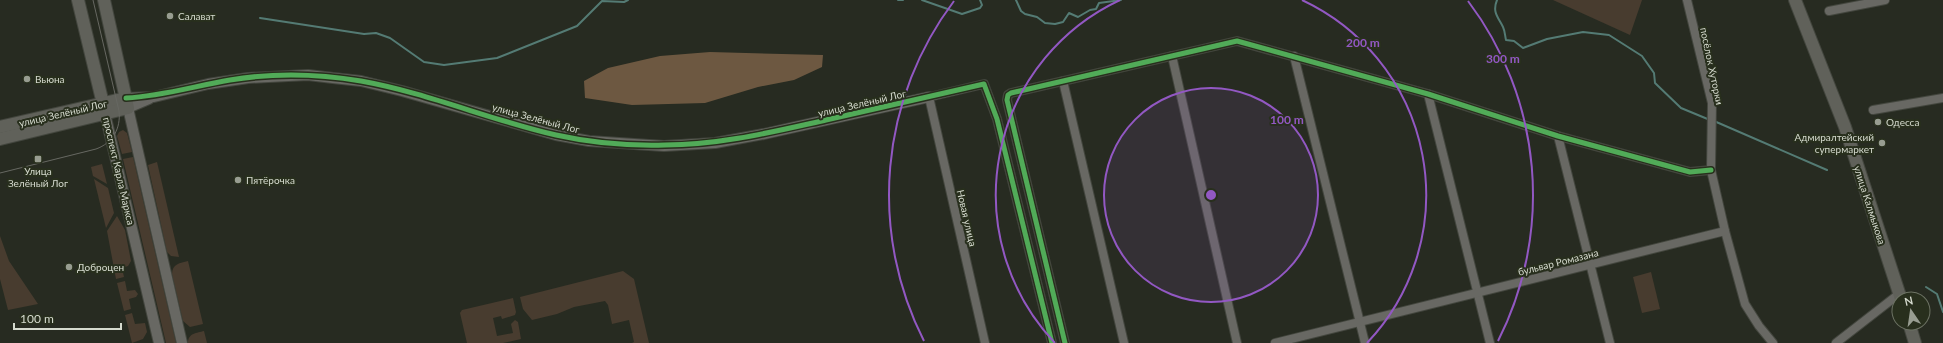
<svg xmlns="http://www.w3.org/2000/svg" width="1943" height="343" font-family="Lato,sans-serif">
  <rect width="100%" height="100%" fill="#272b21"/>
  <!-- green -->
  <g fill="#483c2f">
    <polygon points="1553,0 1642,0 1630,35"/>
    <polygon points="123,130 127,133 132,152 122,154 117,136 119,132"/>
    <polygon points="133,157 176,343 166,343 123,159"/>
    <polygon points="157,162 179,257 171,256 167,252 148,165"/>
    <polygon points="102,164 107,184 93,176 91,167"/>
    <polygon points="94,179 108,188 114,213 106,228"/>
    <polygon points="117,216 125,230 131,261 128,266 122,268 124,277 116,279 107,231"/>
    <polygon points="0,236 9,261 38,304 8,310 0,279"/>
    <path d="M188 261 203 324 190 327 183 321 172 274C172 264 180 263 188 261Z"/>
    <polygon points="623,271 634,279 649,343 632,343 634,342 629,320 612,324 608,305 605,301 574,307 557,314 532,320 523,309 520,297"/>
    <polygon points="1651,272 1660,309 1642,313 1633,277"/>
    <polygon points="125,281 127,291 135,290 138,294 136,297 129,299 131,309 124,311 117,283"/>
    <polygon points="513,298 516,312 515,315 502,319 501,316 493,318 497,336 513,333 511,324 515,320 518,322 521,339 503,343 467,343 460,313 462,310"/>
    <polygon points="132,313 135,324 145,323 147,332 143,339 132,343 125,315"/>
    <path d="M204 331 207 343H188C188 333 197 333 204 331Z"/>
  </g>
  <!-- forest -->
  <polygon fill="#6d5841" points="710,52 823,55 822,67 794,80 758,87 705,103 632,105 585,98 584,81 608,68 660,56"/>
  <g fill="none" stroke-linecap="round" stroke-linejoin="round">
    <!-- stream -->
    <g stroke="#547b74" stroke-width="2">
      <polyline points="898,0 903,0"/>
      <polyline points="922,0 962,14 980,8 982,5 980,0"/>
      <polyline points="1016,0 1021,11 1025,14 1037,17 1045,23 1055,24 1063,22 1069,13 1078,17 1090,10 1096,9 1099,3 1121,0"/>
      <path d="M1497 0C1492 12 1498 17 1503 27 1505 31 1505 36 1506 40L1514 41 1523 48 1547 39 1583 32 1609 35 1642 56 1654 73 1655 83 1681 108 1710 120"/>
      <polyline points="260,18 364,34 376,33 390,38 424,62 444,65 497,58 577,26 602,1 624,2 628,0"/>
      <polyline points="1714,121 1827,170"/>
      <polyline points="1926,287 1937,294 1943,312"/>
    </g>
    <defs>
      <g id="minor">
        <polyline points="1687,0 1712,103 1711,170 1725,231 1745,304 1759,326 1773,343"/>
        <polyline points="1829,11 1885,0"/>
        <polyline points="1172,56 1237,343"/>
        <polyline points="1294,56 1365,343"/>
        <polyline points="1063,81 1124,343"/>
        <polyline points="1428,94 1490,343"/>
        <polyline points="1873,110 1943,98"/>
        <polyline points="1558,136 1610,343"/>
        <polyline points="985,343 929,97 984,84 997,119 1052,343"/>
        <polyline points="1065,343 1007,100 1008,95 1011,93 1237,41 1428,94 1558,136 1690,172 1711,170"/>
        <polyline points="1275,343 1725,231"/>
        <polyline points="1836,343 1899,294"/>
      </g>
      <g id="tertiary">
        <polyline points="126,98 154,97 208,84 248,78 308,75 333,78 361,81 402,91 556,135 589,141 664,146 715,143 764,134 929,97"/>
        <polyline points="149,99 128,108 182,343"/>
        <polyline points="105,114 159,343"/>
      </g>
      <g id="secondary">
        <polyline points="78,0 105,112"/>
        <polyline points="1795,0 1845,127 1901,299"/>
        <polyline points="0,127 126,98"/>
        <polyline points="0,139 128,108 104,0"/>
        <polyline points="1909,323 1915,343"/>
      </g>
    </defs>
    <!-- minor casing -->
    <use href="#minor" stroke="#43463e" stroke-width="10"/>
    <!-- tertiary casing -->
    <use href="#tertiary" stroke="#43463e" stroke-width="12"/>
    <!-- secondary casing -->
    <use href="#secondary" stroke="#43463e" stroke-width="14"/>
    <!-- minor -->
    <use href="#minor" stroke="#686863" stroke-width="8"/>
    <!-- tertiary -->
    <use href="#tertiary" stroke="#686863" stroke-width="10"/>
    <!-- secondary -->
    <use href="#secondary" stroke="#60615a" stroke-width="12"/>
    <!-- tram -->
    <path stroke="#676862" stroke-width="1" d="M0 173 96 149C113 143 121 128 119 111L93 0"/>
    <defs>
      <g id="cycleway">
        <path d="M126 98C163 96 194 86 230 80 272 73 319 74 361 81 428 93 490 120 556 135 592 143 629 146 665 145 720 145 772 132 826 120 879 108 932 96 984 84L997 119 1052 343"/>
        <polyline points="1065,343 1007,100 1008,95 1011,93 1237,41 1428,94 1558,136 1690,172 1711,170"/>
      </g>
    </defs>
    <!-- cycleway casing -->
    <use href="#cycleway" stroke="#282f1d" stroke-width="8"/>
    <!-- cycleway -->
    <use href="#cycleway" stroke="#51ab58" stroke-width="5"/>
  </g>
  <!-- distance rings -->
  <circle cx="1211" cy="195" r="107" fill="#9258c3" fill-opacity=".12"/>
  <g fill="none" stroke="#9258c3" stroke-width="2">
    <circle cx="1211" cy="195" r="107"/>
    <path d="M1055 343A215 215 0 0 1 1120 0M1302 0A215 215 0 0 1 1367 343"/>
    <path d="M924 341A322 322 0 0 1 954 1M1468 1A322 322 0 0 1 1498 341"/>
  </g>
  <!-- markers -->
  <g fill="#989d91" stroke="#282f1d" stroke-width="1.5">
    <circle cx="170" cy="16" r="4"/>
    <circle cx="27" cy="79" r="4"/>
    <circle cx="1878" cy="122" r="4"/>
    <circle cx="1882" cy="143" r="4"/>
    <rect x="34" y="155" width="8" height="8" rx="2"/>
    <circle cx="238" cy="180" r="4"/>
    <circle cx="69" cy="267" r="4"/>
  </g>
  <g text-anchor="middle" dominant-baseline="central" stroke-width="4" stroke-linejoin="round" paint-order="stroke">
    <!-- poi labels -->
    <g font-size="10" fill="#d5dace" stroke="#282f1d" text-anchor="start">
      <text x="178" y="16">Салават</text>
      <text x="35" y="79">Вьюна</text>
      <text x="1886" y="122">Одесса</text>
      <text x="1874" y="137" text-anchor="end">Адмиралтейский<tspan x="1874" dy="12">супермаркет</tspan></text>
      <text x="38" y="171" text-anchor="middle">Улица<tspan x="38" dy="12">Зелёный Лог</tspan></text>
      <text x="246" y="180">Пятёрочка</text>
      <text x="77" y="267">Доброцен</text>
    </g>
    <!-- street labels -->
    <g font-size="10" fill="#d5dace" stroke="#282f1d">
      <text transform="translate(1712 66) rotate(78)">посёлок Хуторки</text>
      <text transform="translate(862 103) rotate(-13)">улица Зелёный Лог</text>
      <text transform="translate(63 113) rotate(-13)">улица Зелёный Лог</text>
      <text transform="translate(536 118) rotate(15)">улица Зелёный Лог</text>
      <text transform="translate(119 171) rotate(77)">проспект Карла Маркса</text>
      <text transform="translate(1870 205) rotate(72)">улица Калмыкова</text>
      <text transform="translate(967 218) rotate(77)">Новая улица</text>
      <text transform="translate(1558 262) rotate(-14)">бульвар Ромазана</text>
    </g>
  </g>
  <circle cx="1211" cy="195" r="6" fill="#9258c3" stroke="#282f1d" stroke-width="2"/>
  <g font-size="12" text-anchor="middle" font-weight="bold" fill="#9258c3" stroke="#282f1d" stroke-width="4" stroke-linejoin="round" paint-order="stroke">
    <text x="1363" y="47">200 m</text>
    <text x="1503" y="63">300 m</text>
    <text x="1287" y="124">100 m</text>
  </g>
  <!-- north arrow -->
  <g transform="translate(1911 311) rotate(347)"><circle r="19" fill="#282f1d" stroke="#6d7364"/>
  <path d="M0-3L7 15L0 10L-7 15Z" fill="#989d91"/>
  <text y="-6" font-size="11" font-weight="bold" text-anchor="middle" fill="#d5dace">N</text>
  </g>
  <!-- scale -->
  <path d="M14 323v6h107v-6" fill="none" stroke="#d5dace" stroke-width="2"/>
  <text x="20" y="323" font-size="12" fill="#d5dace" stroke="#282f1d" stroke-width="3" paint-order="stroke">100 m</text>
</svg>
